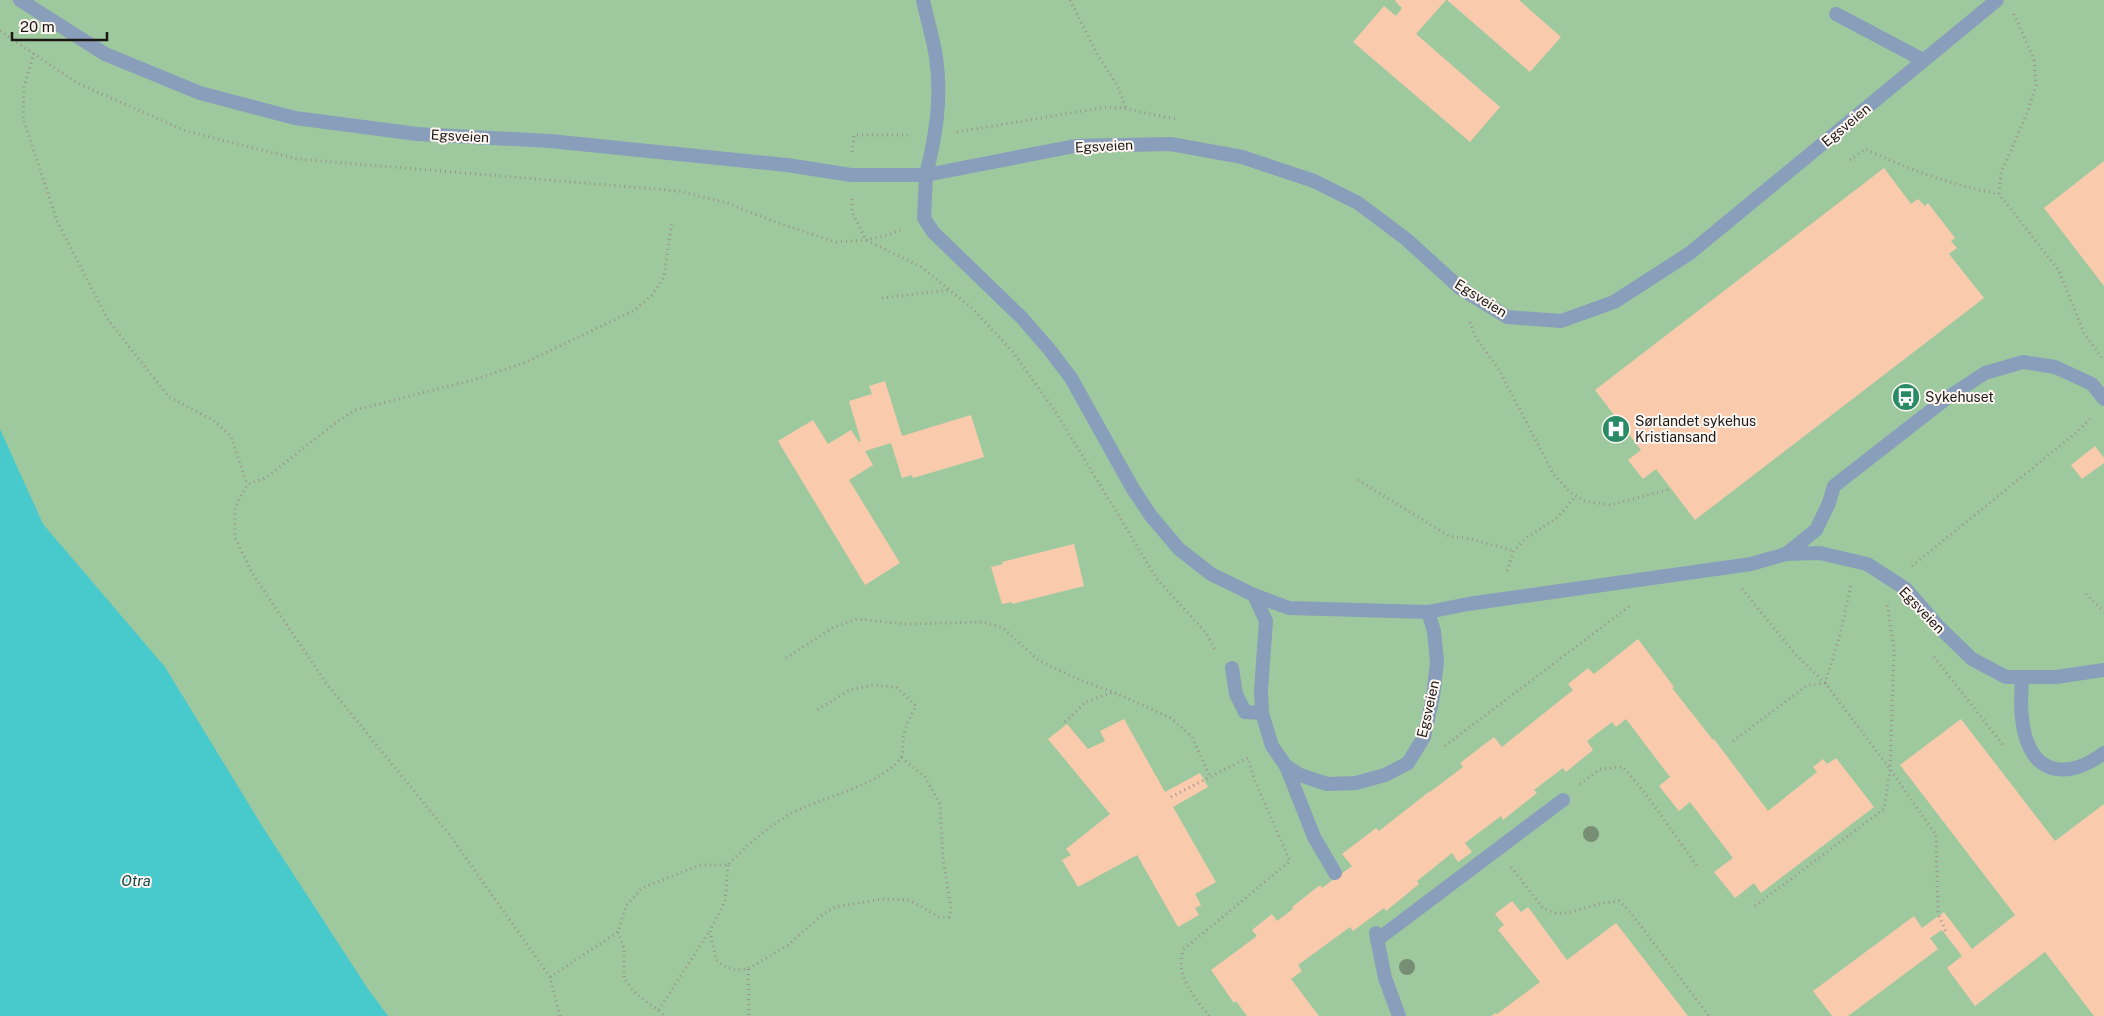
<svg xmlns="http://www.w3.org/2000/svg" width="2104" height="1016" font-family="'Public Sans',sans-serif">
  <rect width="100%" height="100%" fill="#f1e9e4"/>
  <!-- green -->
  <polygon fill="#9ec99f" points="0,0 2104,0 2104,1016 70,1016 0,902"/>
  <!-- water -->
  <polygon fill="#48c9cc" points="0,429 43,524 165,667 264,829 368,989 388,1016 0,1016"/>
  <!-- building -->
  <g fill="#facaad">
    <polygon points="1396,0 1446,0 1416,34 1500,107 1470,142 1353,42 1384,6 1396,16 1402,8 1395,1"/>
    <polygon points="1447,0 1519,0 1561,37 1530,72"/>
    <polygon points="2104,161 2104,286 2044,208"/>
    <polygon points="1884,168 1911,204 1918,199 1925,206 1928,203 1955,238 1951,241 1957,248 1949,254 1984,298 1695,520 1656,469 1643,479 1628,460 1641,450 1595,390"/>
    <polygon points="885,381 902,436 971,415 984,457 913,478 912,475 902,478 891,443 865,451 873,465 849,480 900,563 865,585 778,441 813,420 828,444 851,430 859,442 861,441 849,401 872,394 869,386"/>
    <polygon points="2095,446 2104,458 2104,463 2082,479 2071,465"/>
    <polygon points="1074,544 1084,586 1012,604 1012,602 1002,604 991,567 1003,564 1002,562"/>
    <polygon points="1638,639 1674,687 1672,688 1713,740 1714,739 1768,811 1817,772 1813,767 1823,759 1827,764 1836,758 1874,807 1761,893 1754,883 1735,898 1714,872 1733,858 1690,802 1679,811 1659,786 1670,777 1626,719 1616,727 1612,722 1587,741 1593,750 1566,772 1563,768 1534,790 1537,793 1503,820 1501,816 1465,843 1472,852 1458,862 1452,853 1417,881 1419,884 1386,911 1384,908 1353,931 1350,927 1298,965 1302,971 1291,979 1319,1016 1247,1016 1236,1001 1234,1003 1211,970 1257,936 1252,930 1272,914 1277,921 1293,909 1292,907 1320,885 1322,888 1352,866 1342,854 1376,828 1379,831 1430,791 1430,792 1463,767 1460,763 1494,737 1502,747 1573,690 1568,684 1588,668 1594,674"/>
    <polygon points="1124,719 1165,792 1200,773 1208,787 1173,807 1216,882 1195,894 1201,905 1195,908 1199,915 1178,927 1137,855 1078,887 1062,860 1071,855 1066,849 1110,814 1048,739 1067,724 1088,749 1105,741 1100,731"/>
    <polygon points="1961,719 2055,841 2104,804 2104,1016 2094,1016 2045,952 1975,1006 1947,968 1962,956 1942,930 1930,938 1938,949 1848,1016 1832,1016 1813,991 1914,916 1922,928 1944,912 1972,949 2015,915 1900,765"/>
    <polygon points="1512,901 1521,912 1528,907 1567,960 1616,923 1688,1016 1491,1016 1495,1013 1497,1014 1540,982 1498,930 1504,925 1495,914"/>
  </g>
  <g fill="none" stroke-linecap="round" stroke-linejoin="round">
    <!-- path -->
    <g stroke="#99938f" stroke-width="3" stroke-dasharray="1 4" stroke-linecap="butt">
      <polyline points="1070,0 1097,54 1117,85 1126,108"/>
      <polyline points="2014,14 2034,60 2036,85 2027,113 2001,173 1999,194 2059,271 2084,333 2104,361"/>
      <polyline points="0,31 77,83 186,131 298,159 679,191 727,203 778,223 836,242 866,240 888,235 903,229"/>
      <polyline points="34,53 24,87 23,118 57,221 108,320 169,397 213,420 231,436 247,485"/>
      <polyline points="957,132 1107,107 1121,108 1175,119"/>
      <polyline points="852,152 854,135 911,135"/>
      <path d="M1850 160 1865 149C1908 169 1953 186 1999 194"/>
      <polyline points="852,199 852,212 866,240 921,267 972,308 1013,352 1057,414 1157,579 1206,633 1216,651"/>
      <polyline points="882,298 949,290"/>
      <polyline points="1470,322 1475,336 1499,370 1554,475 1571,493 1585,501 1610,505 1671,489"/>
      <polyline points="1358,480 1449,536 1471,539 1514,551"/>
      <polyline points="1912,566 2077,432 2092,417"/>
      <polyline points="1507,571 1514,551 1525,539 1558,517 1576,496"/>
      <polyline points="1742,589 1796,655 1825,683 1890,769 1936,835 1938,913 1946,932"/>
      <polyline points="2086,594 2104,612"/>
      <polyline points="1934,657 2003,745"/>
      <polyline points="786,658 834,627 857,619 906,624 983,622 1003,628 1038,660 1075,678 1113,692"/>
      <polyline points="1065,722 1086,702 1113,692 1171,718 1192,737 1210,777"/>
      <polyline points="1733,741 1808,685 1825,683 1840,635 1851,584"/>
      <polyline points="1445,746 1631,605"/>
      <polyline points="1580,784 1600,769 1623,767 1645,793 1697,866"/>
      <polyline points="1171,797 1249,757"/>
      <polyline points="728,865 725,902 710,930 716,960 724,966 735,970 748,969 788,945 822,915 835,907 882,899 909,900 939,917 949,917 951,908 943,859 940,804 925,777 901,757"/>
      <polyline points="1511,867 1543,908 1554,913 1567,913 1603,903 1619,901 1630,912 1709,1016"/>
      <polyline points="1755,906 1884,809 1890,769 1894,649 1887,604"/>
      <polyline points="618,932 624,948 624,978 634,992 665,1016"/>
      <polyline points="748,969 749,1016"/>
      <path d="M550 977 618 932 626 906 642 888 700 865H728C745 847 767 827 790 814 817 799 885 784 901 757 904 751 902 741 904 734 906 725 911 715 916 706L896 687 872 685 850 690 817 710"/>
      <polyline points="659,1010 710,930"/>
      <polyline points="560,1016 550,977 449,834 326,683 252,573 235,537 235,507 247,485 267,477 334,424 355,410 473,380 524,363 635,310 652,295 664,277 672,220"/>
      <path d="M1209 1016C1195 998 1173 973 1184 949L1290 861 1255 781 1248 758"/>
    </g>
    <!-- service -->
    <g stroke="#889ebb" stroke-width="14">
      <polyline points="1836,14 1923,60"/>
      <polyline points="926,175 1075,146 1171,144 1242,157 1314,181 1358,203 1406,239 1460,288 1507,317 1561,321 1614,302 1690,253 1997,0"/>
      <polyline points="1254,595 1266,621 1261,690 1262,713 1272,746 1286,766 1300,775 1327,784 1356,783 1385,775 1408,763 1424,737 1433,697 1437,662 1434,631 1428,612"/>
      <polyline points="1232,668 1236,694 1245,712 1262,713"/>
      <path d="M2022 677C2021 696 2020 717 2025 735 2037 779 2073 776 2104 753"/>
      <polyline points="1286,766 1314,837 1335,873"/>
      <polyline points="1376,933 1385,978 1399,1016"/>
      <polyline points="1377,940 1563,800"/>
    </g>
    <!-- minor -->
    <g stroke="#889ebb" stroke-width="14">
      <polyline points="926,175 924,218 933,232 1022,318 1049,349 1071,378 1133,489 1151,516 1179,549 1211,574 1254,595 1289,608 1428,612 1468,604 1751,564 1786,554 1820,553 1867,564 1906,589 1939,627 1972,659 2006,677 2056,677 2104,670"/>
      <polyline points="1786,554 1816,530 1829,503 1834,486 1947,398 1985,373 2023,362 2055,367 2092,384 2104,399"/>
    </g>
    <!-- tertiary -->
    <path stroke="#889ebb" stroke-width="14" d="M20 0 105 54 200 93 295 118 417 134 550 141 787 165 851 175H926C936 135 942 98 936 57 933 38 927 19 923 0"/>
  </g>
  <!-- trees -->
  <g fill="#778d74">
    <circle cx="1591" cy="834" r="8"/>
    <circle cx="1407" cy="967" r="8"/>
  </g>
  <!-- icons -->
  <defs>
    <symbol id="bus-disc" viewBox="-11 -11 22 22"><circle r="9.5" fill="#288b65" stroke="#fef6f1"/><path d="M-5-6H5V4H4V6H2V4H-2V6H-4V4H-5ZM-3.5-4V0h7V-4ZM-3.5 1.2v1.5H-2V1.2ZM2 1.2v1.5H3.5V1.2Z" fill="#fff"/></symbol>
    <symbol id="hospital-disc" viewBox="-11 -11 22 22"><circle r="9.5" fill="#288b65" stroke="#fef6f1"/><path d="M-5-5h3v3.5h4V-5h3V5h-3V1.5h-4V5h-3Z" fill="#fff"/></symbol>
  </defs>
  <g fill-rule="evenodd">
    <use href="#bus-disc" x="1890" y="381" width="32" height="32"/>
    <use href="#hospital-disc" x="1600" y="413" width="32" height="32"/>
  </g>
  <g text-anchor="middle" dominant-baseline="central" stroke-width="4" stroke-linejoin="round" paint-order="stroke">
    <!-- street labels -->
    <g font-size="14" fill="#1b1816" stroke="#fef6f1">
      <text transform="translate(1846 125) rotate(-40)">Egsveien</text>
      <text transform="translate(460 136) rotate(3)">Egsveien</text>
      <text transform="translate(1104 146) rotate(-3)">Egsveien</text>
      <text transform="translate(1481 298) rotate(32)">Egsveien</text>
      <text transform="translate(1922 610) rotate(46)">Egsveien</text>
      <text transform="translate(1428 709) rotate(-77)">Egsveien</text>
    </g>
    <!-- poi labels -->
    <g font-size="14" fill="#1b1816" stroke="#fef6f1" text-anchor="start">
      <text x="1925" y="397">Sykehuset</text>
      <text x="1635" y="421">Sørlandet sykehus<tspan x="1635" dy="16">Kristiansand</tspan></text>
    </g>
    <!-- water labels -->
    <g font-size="15" font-style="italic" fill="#0f4849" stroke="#fef6f1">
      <text x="136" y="880">Otra</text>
    </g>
  </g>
  <!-- scale -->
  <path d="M12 32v8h95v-8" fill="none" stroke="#1b1816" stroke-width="2.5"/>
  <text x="20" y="32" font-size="15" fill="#1b1816" stroke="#fef6f1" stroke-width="4" paint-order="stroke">20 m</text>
</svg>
